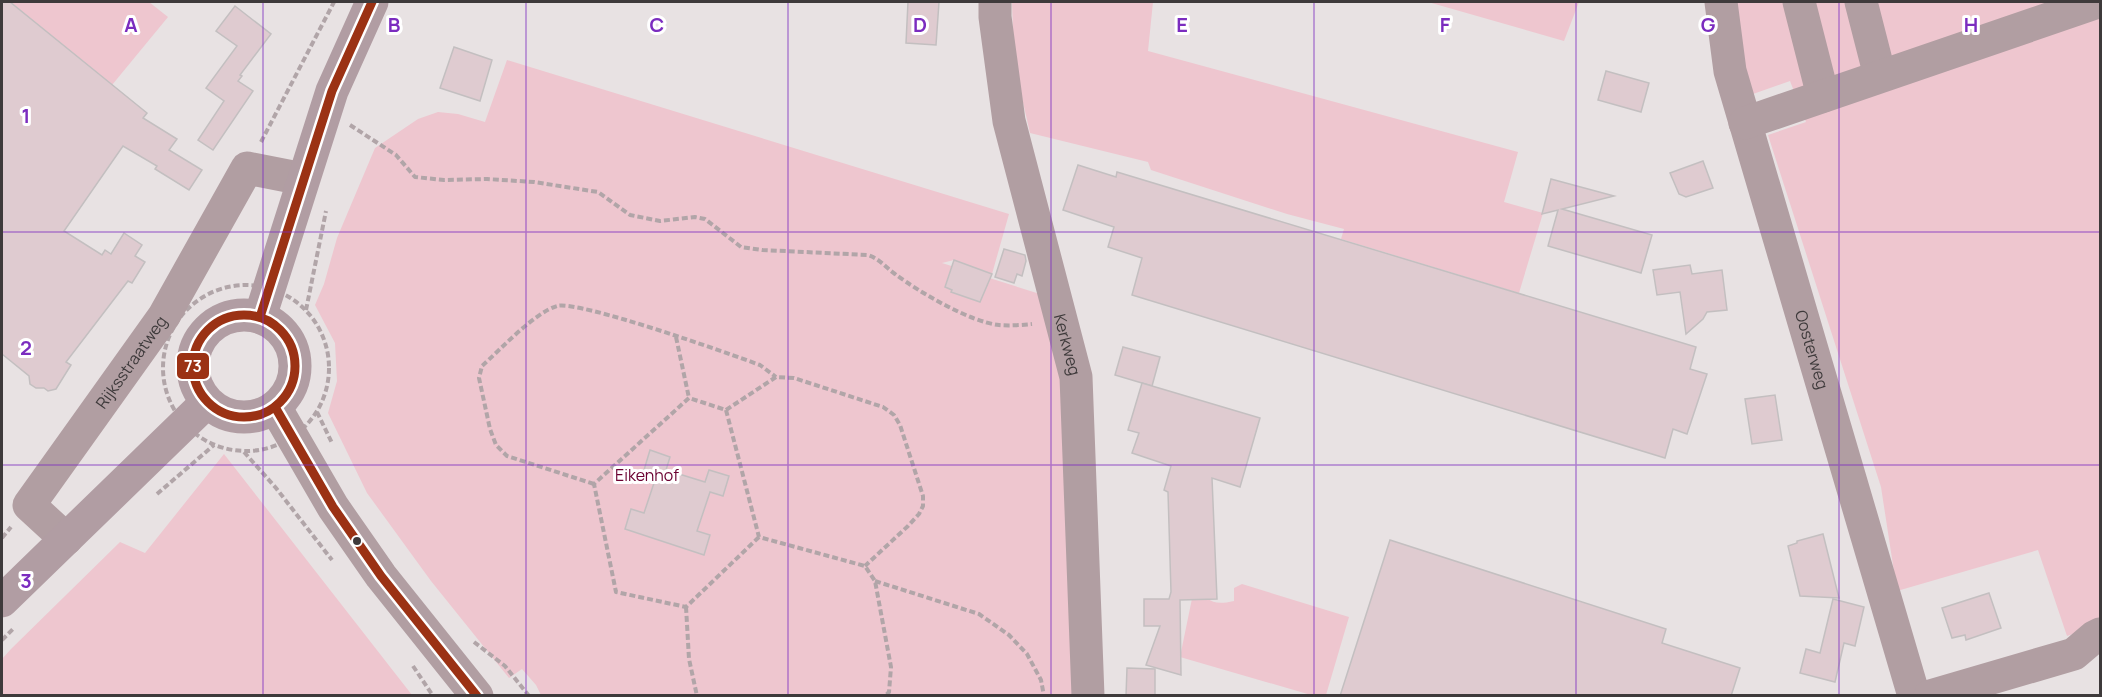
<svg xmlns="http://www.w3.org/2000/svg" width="2102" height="697" font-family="Manrope,sans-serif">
  <rect width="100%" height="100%" fill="#e8e2e3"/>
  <!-- green -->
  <g fill="#eec6cf">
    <polygon points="10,2 149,2 168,17 112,85"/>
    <polygon points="1012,2 1153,2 1148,51 1518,152 1504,202 1543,213 1519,293 1341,239 1344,229 1287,214 1151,170 1148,162 1030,133 1014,63"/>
    <polygon points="1428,2 1579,2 1564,41"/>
    <polygon points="1732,2 2100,2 2100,625 2067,636 2038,550 1897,591 1881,487 1768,135 1806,122 1790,81 1753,94 1738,53"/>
    <polygon points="507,60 1009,214 992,274 954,260 942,263 1043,295 1060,362 1077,695 541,695 536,685 522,669 509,678 431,581 367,493 328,413 337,381 335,343 315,305 324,284 337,238 375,148 418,119 438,112 458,114 485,122"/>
    <polygon points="224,454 412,695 2,695 2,659 11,649 120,542 145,553"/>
    <path d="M1195 584C1208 601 1212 606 1234 601V588L1242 584 1349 617 1326 695H1311L1180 657Z"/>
  </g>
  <!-- building -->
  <g fill="#dfcbd0" stroke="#c3bfc0" stroke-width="1.5">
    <polygon points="2,2 10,2 147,113 143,118 177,139 169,150 202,170 189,190 155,169 157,166 123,146 64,231 102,255 105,250 111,254 124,233 142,245 135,256 145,262 132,283 128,281 66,362 71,365 56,389 48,391 44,388 36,388 30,384 29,376 2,354"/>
    <polygon points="908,2 939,2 936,45 906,43"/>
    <polygon points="235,6 271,34 240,75 242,76 238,81 253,91 213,150 198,140 224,101 206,88 237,46 216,31"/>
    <polygon points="454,47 492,60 480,101 440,88"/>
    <polygon points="1606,71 1649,83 1641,112 1598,100"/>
    <polygon points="1703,161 1713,188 1686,197 1679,194 1670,173"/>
    <polygon points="1078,165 1116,177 1117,172 1696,347 1690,369 1707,374 1687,434 1673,429 1665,458 1132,295 1142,258 1108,247 1114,227 1063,210"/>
    <polygon points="1551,179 1614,196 1562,209 1652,235 1641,273 1548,246 1558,210 1542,214"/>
    <polygon points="1004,249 1025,255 1026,261 1022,276 1017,274 1014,283 995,277"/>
    <polygon points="954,260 992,274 980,302 951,292 952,290 945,287"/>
    <polygon points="1690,265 1692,274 1722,270 1727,310 1707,312 1703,319 1686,334 1680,292 1657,295 1653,270"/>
    <polygon points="1123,347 1160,357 1152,386 1115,375"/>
    <polygon points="1142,383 1260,418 1240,487 1212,478 1217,599 1180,600 1181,675 1146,665 1160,626 1144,626 1144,599 1169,599 1171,592 1168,492 1164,490 1171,466 1132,453 1139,433 1128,430"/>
    <polygon points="1775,395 1782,440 1752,444 1745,399"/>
    <polygon points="650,450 670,457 666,470 705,482 709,470 729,476 723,496 710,492 697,531 710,535 704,555 625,529 631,509 644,513 657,474 644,470"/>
    <polygon points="1823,534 1839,598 1800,596 1788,546 1797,543 1797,541"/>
    <polygon points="1390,540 1666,629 1662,643 1740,668 1731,696 1340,696"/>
    <polygon points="1989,593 2001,628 1966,640 1965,635 1952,638 1942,608"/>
    <polygon points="1833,599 1864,607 1855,646 1844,643 1835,682 1800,673 1806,649 1820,653"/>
    <polygon points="1127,668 1155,669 1155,696 1126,696"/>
  </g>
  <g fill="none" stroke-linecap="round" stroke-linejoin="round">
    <!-- path -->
    <g stroke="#b1a5a8" stroke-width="4" stroke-dasharray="6 3" stroke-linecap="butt">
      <path d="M350 125 396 155 415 177 444 180 487 179 534 182 598 192 630 215 660 221 695 217 705 219 741 247 762 250 868 255C880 259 885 267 895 274 919 292 970 322 999 325 1010 326 1022 325 1032 324"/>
      <polyline points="261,142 334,2"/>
      <circle cx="246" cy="368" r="83"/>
      <polyline points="306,310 326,211"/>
      <polyline points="676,337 689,398"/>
      <polyline points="726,410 776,377 794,378 883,407 894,415 900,425 923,496 923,506 919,514 908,526 865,566"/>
      <polyline points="317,412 332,443"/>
      <polyline points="244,452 276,488 332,560"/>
      <path d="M594 484 507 456 496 445 490 429 479 378 482 366C501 349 534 313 557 306 579 300 730 354 760 365L776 377"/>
      <polyline points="157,494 214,445"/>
      <polyline points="759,537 686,607 616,592 594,484 689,398 726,410 759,537 865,566 875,581 891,667 889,692 885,696"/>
      <polyline points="2,538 11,527"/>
      <polyline points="875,581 979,614 1009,635 1027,654 1041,680 1044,696"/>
      <polyline points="686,607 689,659 697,696"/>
      <polyline points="2,640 14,628"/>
      <polyline points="474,642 505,666 529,696"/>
      <polyline points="413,666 433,696"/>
    </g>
    <!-- minor -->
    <g stroke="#b19ea2" stroke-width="33">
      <path id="s1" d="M995 2V17L1009 121 1076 377 1088 696"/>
      <path id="s2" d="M1721 2 1730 71 1914 696"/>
      <polyline points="1799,2 1823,96"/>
      <polyline points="1861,2 1880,76"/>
      <polyline points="1745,123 2098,2"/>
      <polyline points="275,407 333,507 381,576 477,696"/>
      <path id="s3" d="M66 539 29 505 164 316 247 168 303 179"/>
      <polyline points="1930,696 2074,654 2094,637 2100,634"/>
    </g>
    <!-- major -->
    <g stroke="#b19da3" stroke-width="33">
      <circle cx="244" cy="366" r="51"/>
      <polyline points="260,317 332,91 372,2"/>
      <polyline points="2,601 207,402"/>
    </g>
    <defs>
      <g id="bus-1">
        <circle cx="244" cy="366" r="51"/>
        <polyline points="260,317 332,91 372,2"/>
        <polyline points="275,407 333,507 381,576 477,696"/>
      </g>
    </defs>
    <!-- bus-1 casing -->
    <use href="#bus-1" stroke="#fff" stroke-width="14"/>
    <!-- bus-1 -->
    <use href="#bus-1" stroke="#9b3214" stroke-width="9"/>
  </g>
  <!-- grid -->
  <path fill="none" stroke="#7b2cbf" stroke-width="1.5" stroke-opacity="0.55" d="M263 2V696M526 2V696M788 2V696M1051 2V696M1314 2V696M1576 2V696M1839 2V696M2 232H2100M2 465H2100"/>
  <!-- markers -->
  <circle fill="#3e3a3b" stroke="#fff" stroke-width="2" cx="357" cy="541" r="5"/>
  <g text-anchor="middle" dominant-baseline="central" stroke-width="6" stroke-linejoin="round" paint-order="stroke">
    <!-- street labels -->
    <g font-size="16" fill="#3e3a3b" stroke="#fff">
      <text stroke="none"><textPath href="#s1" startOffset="351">Kerkweg</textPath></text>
      <text stroke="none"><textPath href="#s2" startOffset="360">Oosterweg</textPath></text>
      <text stroke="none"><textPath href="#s3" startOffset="226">Rijksstraatweg</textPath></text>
    </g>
    <!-- park labels -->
    <g font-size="16" fill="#6a0030" stroke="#fff">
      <text x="647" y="475">Eikenhof</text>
    </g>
  </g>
  <g font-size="20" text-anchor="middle" font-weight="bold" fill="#7b2cbf" stroke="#fff" stroke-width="6" stroke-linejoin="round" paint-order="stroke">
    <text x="131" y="32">A</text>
    <text x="394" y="32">B</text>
    <text x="657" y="32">C</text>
    <text x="920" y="32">D</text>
    <text x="1182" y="32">E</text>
    <text x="1445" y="32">F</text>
    <text x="1708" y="32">G</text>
    <text x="1971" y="32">H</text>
    <text x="26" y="123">1</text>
    <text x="26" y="355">2</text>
    <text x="26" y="588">3</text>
  </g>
  <rect stroke="#fff" stroke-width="2" x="176" y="352" width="34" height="28" rx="6" fill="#9b3214"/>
  <g font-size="16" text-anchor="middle" font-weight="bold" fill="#fff">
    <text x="193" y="372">73</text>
  </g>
  <!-- border -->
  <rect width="2102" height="697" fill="none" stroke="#3e3a3b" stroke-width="6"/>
</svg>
